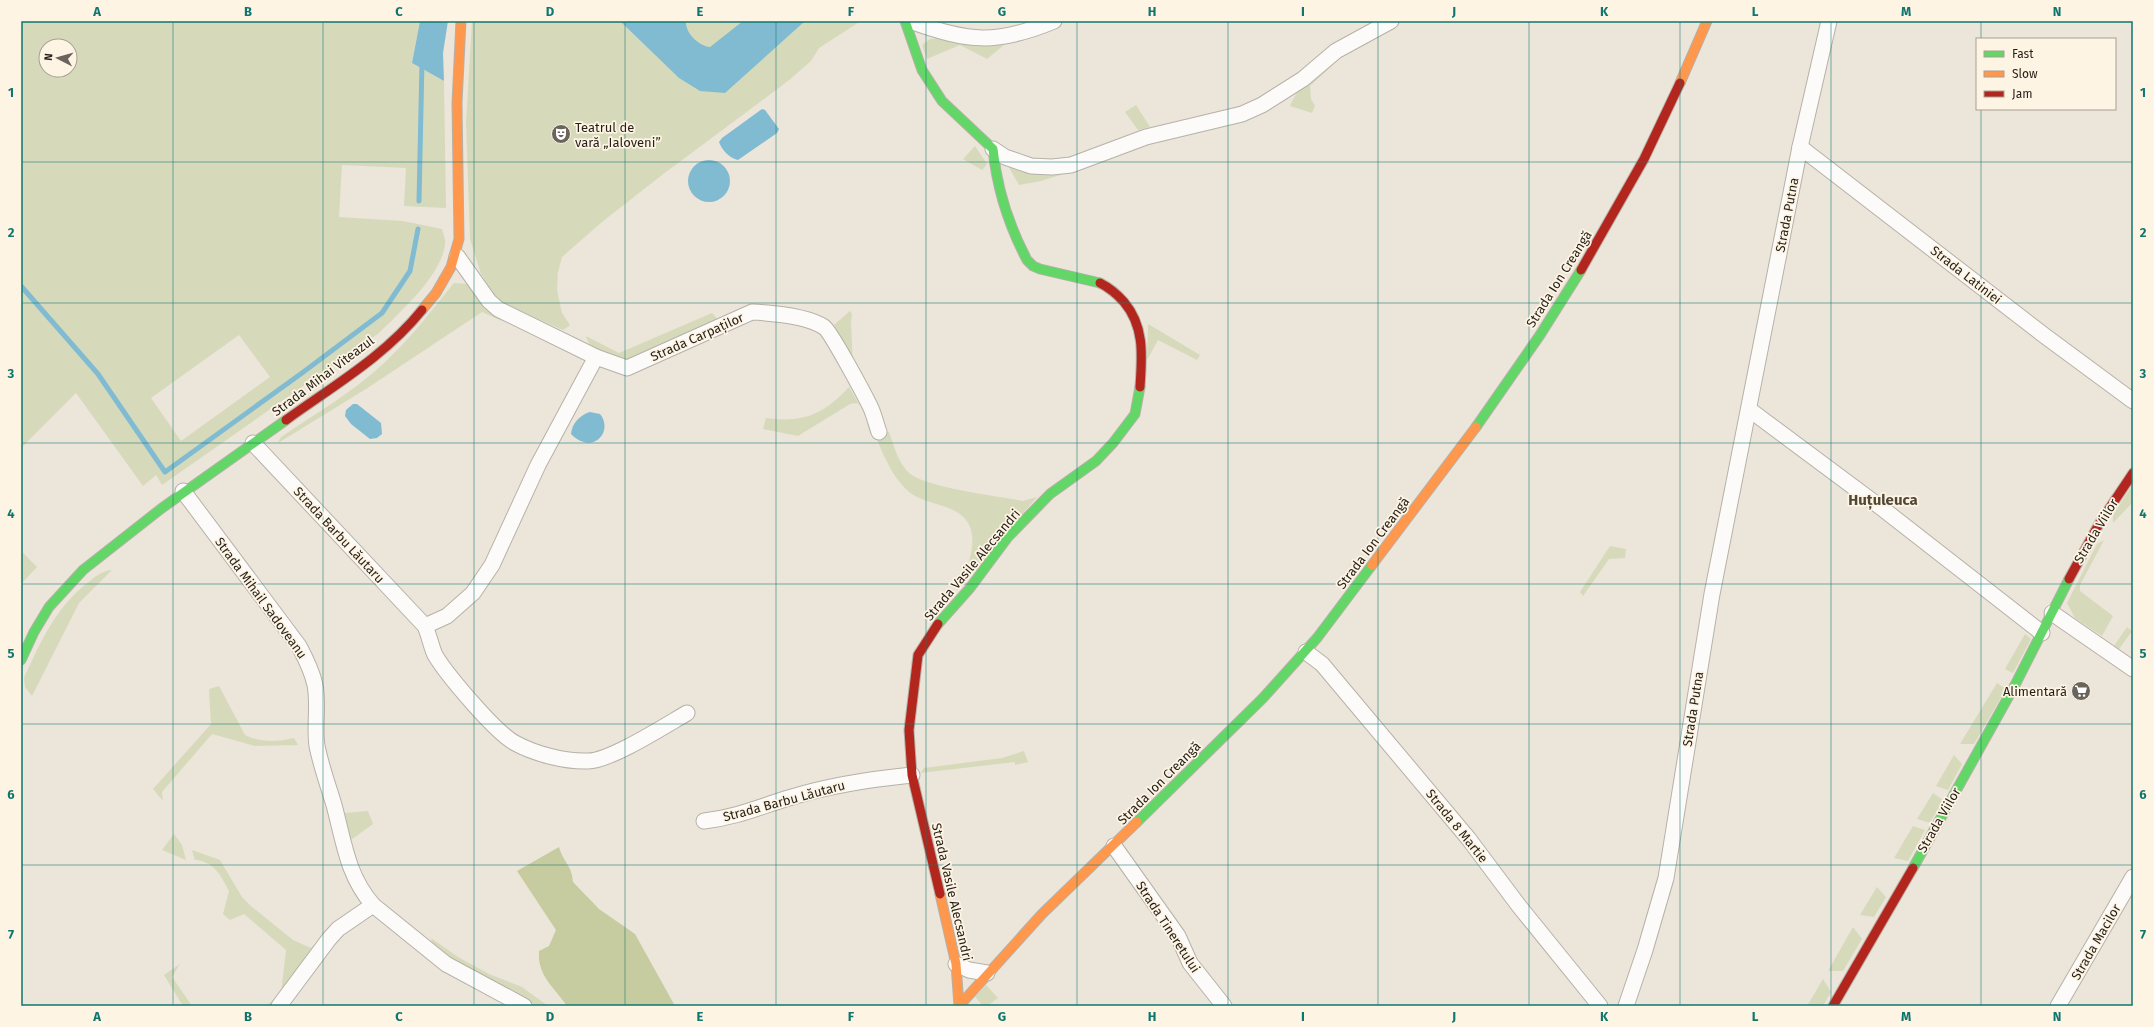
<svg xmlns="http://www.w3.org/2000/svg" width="2154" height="1027" font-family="'Fira Sans',sans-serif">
  <rect width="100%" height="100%" fill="#ece5da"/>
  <!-- green -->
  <g fill="#d6dabb" fill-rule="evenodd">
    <path d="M21 21H420L412 63 444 81 446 208 404 206 406 168 342 165 339 217 403 221 442 229C443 234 446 240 445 244 442 275 400 312 379 333L162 485 156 475 143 486 76 393 21 448ZM46 46H70V70H46ZM239 335 270 377 181 441 151 398Z"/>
    <polygon points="472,21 861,21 819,48 811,61 788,81 662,175 602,222 562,257 558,272 557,290 562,313 570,325 563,330 499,302 481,274 470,239 466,122"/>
    <polygon points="942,38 971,45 1004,45 987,59 960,45 927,59 922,45 930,39"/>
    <path d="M1336 62 1310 86 1311 99 1315 106 1312 113 1290 106C1298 87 1315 69 1336 62Z"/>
    <polygon points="1136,105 1150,127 1138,130 1125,112"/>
    <polygon points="975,146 987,164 982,170 963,159"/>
    <polygon points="1007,164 1076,170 1041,181 1019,185"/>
    <path d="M454 283 468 284 486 307 502 321 482 312 366 389 278 443 281 437C315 414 353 392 383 364 410 339 431 311 454 283Z"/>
    <polygon points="850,311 852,314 851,322 853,367 834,325"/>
    <polygon points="712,313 719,321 627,361 610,356 589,344 586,336 619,353"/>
    <polygon points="1148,324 1200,355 1197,360 1158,340 1147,360"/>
    <path d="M849 387 860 406 857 403 850 404 798 436 763 429 766 418C803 423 823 415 849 387Z"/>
    <path d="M889 432C894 446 899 466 912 475 931 488 997 496 1023 501L1037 497 962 584C972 553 986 519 943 506 933 503 918 499 909 492 892 477 884 456 875 435Z"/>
    <polygon points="2133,484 2133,502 2113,523 2113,515"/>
    <polygon points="2104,540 2080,585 2080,591 2113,616 2102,636 2075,618 2067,603 2097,544"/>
    <polygon points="1610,546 1626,549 1625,558 1609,559 1583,596 1580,592"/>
    <polygon points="21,551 37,567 21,584"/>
    <path d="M112 570 79 603 32 696 25 687 24 678C40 643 55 609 86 584 95 577 101 571 112 570Z"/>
    <polygon points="2127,627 2132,631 2119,649 2114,646"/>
    <polygon points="2025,634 2031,639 2013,673 2005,669"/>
    <polygon points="1997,683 2006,689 1974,744 1960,744"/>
    <path d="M219 686 245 735C261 743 277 742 294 738L298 745 255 746 212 734 162 792 163 801 153 789 211 724 209 689Z"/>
    <polygon points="1024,751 1028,762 1015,765 1015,762 920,773 924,768 1002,758"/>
    <polygon points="1954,755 1962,764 1948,790 1936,786"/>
    <polygon points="1933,793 1943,800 1930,823 1917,819"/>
    <polygon points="368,811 373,824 348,842 344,813"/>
    <polygon points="1913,826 1925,830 1908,861 1894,858"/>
    <polygon points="174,834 182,845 186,860 162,850"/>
    <path d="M192 850 220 860 242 897 252 907 293 940 311 948 330 932 275 1006H266L281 993 286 950 244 914 230 920 223 914 229 891C221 876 214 861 195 860Z"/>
    <polygon points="1877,887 1886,897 1874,917 1860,915"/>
    <polygon points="1853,927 1862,939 1843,971 1828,971"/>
    <polygon points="431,938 458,957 489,974 522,987 548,1006 535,1006 474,975 433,947"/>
    <polygon points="180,964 172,977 192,1006 183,1006 164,975"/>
    <polygon points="1823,979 1831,992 1823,1006 1807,1006"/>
    <polygon points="986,985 998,998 987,1006 983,1006 975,997"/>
  </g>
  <!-- forest -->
  <path fill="#c6cc9f" d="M559 847C563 862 572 865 573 882L599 909 635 934 675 1006H567C555 988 537 976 539 951L549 946 556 930 517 871Z"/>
  <!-- water -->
  <g fill="#81bbd2">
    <polygon points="420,21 448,21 443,53 444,81 412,63"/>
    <path d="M620 21H686C685 33 699 46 710 47L743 21H805L725 93 700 91 679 78Z"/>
    <path d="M762 109 765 110 779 129 777 133 738 160C729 158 722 150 719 142L722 138Z"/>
    <circle cx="709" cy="181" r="21"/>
    <polygon points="353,404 357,404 381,423 382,434 377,438 370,439 351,424 345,416 346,410"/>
    <path d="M590 412 600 414C614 431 593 456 571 434 572 423 580 415 590 412Z"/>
  </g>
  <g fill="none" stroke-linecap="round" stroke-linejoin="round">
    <!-- stream -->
    <g stroke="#81bbd2" stroke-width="5">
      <polyline points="419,201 422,62"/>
      <polyline points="21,286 98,374 165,472 302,373 382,313 410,271 418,229"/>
    </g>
    <defs>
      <g id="street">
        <path d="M910 21C968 42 996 45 1054 21"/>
        <polyline points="1800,147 2045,336 2133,401"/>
        <polyline points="993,149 1005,157 1031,166 1052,167 1071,165 1146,137 1242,114 1262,105 1303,79 1336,51 1391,21"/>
        <path d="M457 256 489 301 498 309 596 357 627 368 752 312C772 313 807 316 824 327 831 332 864 394 870 406 874 414 876 424 879 432"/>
        <polyline points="1750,410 1883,509 2042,633"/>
        <path d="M253 443 425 626C429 635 431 646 435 655 447 675 495 732 515 743 535 754 566 762 588 761 610 761 666 725 687 713"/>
        <path d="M183 491 299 646C306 659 312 671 315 685 319 705 314 726 317 746 321 766 328 785 334 805 344 842 347 875 373 905L446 964 524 1006"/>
        <polyline points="2052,613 2133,669"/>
        <polyline points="425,626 447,616 473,593 492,565 538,465 596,357"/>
        <polyline points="1306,652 1322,664 1468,838 1519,906 1600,1006"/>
        <path d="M704 821C738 817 761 806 792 797 831 785 872 779 912 775"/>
        <polyline points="1114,846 1178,936 1190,963 1224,1006"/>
        <polyline points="956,964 969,970 987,973"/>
        <polyline points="279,1006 329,939 338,929 373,905"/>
        <polyline points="1626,1006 1645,950 1666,878 1712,594 1800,147 1829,21"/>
        <polyline points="2058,1006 2133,877"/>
      </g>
      <g id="fast">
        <path d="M905 21 922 70 942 101 993 149C997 190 1008 224 1027 260L1033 266 1040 269 1100 283"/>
        <polyline points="1476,427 1540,335 1581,270"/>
        <polyline points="938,624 970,588 1008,537 1050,494 1096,461 1113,443 1135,414 1140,387"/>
        <polyline points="21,660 34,632 49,607 83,570 162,508 286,420"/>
        <polyline points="1137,822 1263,698 1317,638 1372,565"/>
        <polyline points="1913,868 2015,685 2069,579"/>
      </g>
      <g id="slow">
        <polyline points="1680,83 1707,21"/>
        <polyline points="422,310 436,293 451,267 459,239 457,103 461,21"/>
        <polyline points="1372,565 1476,427"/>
        <polyline points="940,894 956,964 959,1006"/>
        <polyline points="959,1006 1042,914 1137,822"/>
      </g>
      <g id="jam">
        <polyline points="1581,270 1644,159 1680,83"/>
        <path d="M1100 283C1110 288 1117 294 1124 302 1145 327 1142 356 1140 387"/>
        <path d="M286 420C333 386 385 356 422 310"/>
        <polyline points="2069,579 2099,524 2133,473"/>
        <polyline points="938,624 918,655 909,730 912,775 940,894"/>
        <polyline points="1833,1006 1913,868"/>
      </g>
    </defs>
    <!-- street casing -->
    <use href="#street" stroke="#b6b1a8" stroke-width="17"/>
    <!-- fast casing -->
    <use href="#fast" stroke="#b6b1a8" stroke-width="11"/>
    <!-- slow casing -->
    <use href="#slow" stroke="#b6b1a8" stroke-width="11"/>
    <!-- jam casing -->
    <use href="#jam" stroke="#b6b1a8" stroke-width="11"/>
    <!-- street -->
    <use href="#street" stroke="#fcfbf9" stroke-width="15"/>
    <!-- fast -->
    <use href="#fast" stroke="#63d668" stroke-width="9"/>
    <!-- slow -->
    <use href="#slow" stroke="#ff974d" stroke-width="9"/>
    <!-- jam -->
    <use href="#jam" stroke="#b3261e" stroke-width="9"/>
  </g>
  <!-- grid -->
  <path fill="none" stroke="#0f766e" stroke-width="1" stroke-opacity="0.55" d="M173 21V1006M323 21V1006M474 21V1006M625 21V1006M776 21V1006M926 21V1006M1077 21V1006M1228 21V1006M1378 21V1006M1529 21V1006M1680 21V1006M1831 21V1006M1981 21V39M1981 109V1006M21 162H2133M21 303H2133M21 443H2133M21 584H2133M21 724H2133M21 865H2133"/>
  <!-- icons -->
  <defs>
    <symbol id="theatre-disc" viewBox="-11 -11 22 22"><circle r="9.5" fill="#6a645c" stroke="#fef4e4"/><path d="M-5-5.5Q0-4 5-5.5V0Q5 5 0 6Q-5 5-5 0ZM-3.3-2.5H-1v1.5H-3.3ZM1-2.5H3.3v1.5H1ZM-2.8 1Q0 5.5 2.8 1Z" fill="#fff"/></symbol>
    <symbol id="supermarket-disc" viewBox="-11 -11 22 22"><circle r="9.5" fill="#6a645c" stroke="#fef4e4"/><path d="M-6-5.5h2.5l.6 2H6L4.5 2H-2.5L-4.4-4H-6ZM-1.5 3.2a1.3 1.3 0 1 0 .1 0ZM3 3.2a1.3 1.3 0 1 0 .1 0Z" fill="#fff"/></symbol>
  </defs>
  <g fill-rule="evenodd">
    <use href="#theatre-disc" x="550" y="123" width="22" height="22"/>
    <use href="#supermarket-disc" x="2070" y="680" width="22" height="22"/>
  </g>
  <g text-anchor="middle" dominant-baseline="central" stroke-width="3.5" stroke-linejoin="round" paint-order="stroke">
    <!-- poi labels -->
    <g font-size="13" fill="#241f18" stroke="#fef4e4" text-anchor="start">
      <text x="575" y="127">Teatrul de<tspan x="575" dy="15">vară „Ialoveni”</tspan></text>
      <text x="2067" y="691" text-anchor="end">Alimentară</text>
    </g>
    <!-- street labels -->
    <g font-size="13" fill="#241f18" stroke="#fef4e4">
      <text transform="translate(1787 215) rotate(-79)">Strada Putna</text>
      <text transform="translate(1966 275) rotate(38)">Strada Latiniei</text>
      <text transform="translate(1559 279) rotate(-58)">Strada Ion Creangă</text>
      <text transform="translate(697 337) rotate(-24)">Strada Carpaților</text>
      <text transform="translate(323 376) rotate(-37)">Strada Mihai Viteazul</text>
      <text transform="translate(2096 531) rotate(-59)">Strada Viilor</text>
      <text transform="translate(339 535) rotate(47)">Strada Barbu Lăutaru</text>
      <text transform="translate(1373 543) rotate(-53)">Strada Ion Creangă</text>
      <text transform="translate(972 565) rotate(-50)">Strada Vasile Alecsandri</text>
      <text transform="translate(261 598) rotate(54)">Strada Mihail Sadoveanu</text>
      <text transform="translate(1693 709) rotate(-81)">Strada Putna</text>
      <text transform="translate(1159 783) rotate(-45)">Strada Ion Creangă</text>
      <text transform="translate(784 801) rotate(-15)">Strada Barbu Lăutaru</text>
      <text transform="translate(1939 820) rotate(-60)">Strada Viilor</text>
      <text transform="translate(1457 826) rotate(51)">Strada 8 Martie</text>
      <text transform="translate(952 892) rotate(77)">Strada Vasile Alecsandri</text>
      <text transform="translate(1168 927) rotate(57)">Strada Tineretului</text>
      <text transform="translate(2096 942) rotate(-60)">Strada Macilor</text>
    </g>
    <!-- quarter labels -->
    <g font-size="15" font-weight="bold" fill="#514737" stroke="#fef4e4">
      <text x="1883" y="500">Huțuleuca</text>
    </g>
  </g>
  <!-- border -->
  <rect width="2154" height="1027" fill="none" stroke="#fef4e4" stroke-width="44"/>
  <!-- legend -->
  <rect x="1976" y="38" width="140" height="72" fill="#fef4e4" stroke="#a79f92"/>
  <rect x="1984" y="51" width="20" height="6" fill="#63d668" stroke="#a79f92"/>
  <text x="2012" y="58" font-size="12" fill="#241f18">Fast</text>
  <rect x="1984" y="71" width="20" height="6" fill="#ff974d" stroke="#a79f92"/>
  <text x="2012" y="78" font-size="12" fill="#241f18">Slow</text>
  <rect x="1984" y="91" width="20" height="6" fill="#b3261e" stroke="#a79f92"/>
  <text x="2012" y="98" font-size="12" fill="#241f18">Jam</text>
  <!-- north arrow -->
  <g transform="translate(58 58) rotate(276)"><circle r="19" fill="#fef4e4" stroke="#a79f92"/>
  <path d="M0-3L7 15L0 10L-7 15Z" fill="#6a645c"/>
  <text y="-6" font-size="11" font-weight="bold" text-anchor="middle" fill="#241f18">N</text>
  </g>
  <rect x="22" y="22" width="2110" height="983" fill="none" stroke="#0f766e" stroke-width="1.5"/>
  <g font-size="13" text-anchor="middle" font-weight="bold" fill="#0f766e">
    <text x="97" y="16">A</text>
    <text x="248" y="16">B</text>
    <text x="399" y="16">C</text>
    <text x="550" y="16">D</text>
    <text x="700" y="16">E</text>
    <text x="851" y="16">F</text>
    <text x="1002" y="16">G</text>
    <text x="1152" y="16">H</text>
    <text x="1303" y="16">I</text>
    <text x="1454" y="16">J</text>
    <text x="1604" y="16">K</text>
    <text x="1755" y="16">L</text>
    <text x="1906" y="16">M</text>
    <text x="2057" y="16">N</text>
    <text x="11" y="97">1</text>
    <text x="2143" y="97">1</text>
    <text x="11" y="237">2</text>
    <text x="2143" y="237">2</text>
    <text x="11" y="378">3</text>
    <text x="2143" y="378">3</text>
    <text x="11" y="518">4</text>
    <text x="2143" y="518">4</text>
    <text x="11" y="658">5</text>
    <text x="2143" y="658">5</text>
    <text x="11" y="799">6</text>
    <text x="2143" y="799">6</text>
    <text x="11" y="939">7</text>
    <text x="2143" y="939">7</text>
    <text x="97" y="1021">A</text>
    <text x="248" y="1021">B</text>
    <text x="399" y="1021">C</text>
    <text x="550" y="1021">D</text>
    <text x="700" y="1021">E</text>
    <text x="851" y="1021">F</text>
    <text x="1002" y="1021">G</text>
    <text x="1152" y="1021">H</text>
    <text x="1303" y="1021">I</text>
    <text x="1454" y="1021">J</text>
    <text x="1604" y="1021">K</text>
    <text x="1755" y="1021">L</text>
    <text x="1906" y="1021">M</text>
    <text x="2057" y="1021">N</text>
  </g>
</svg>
